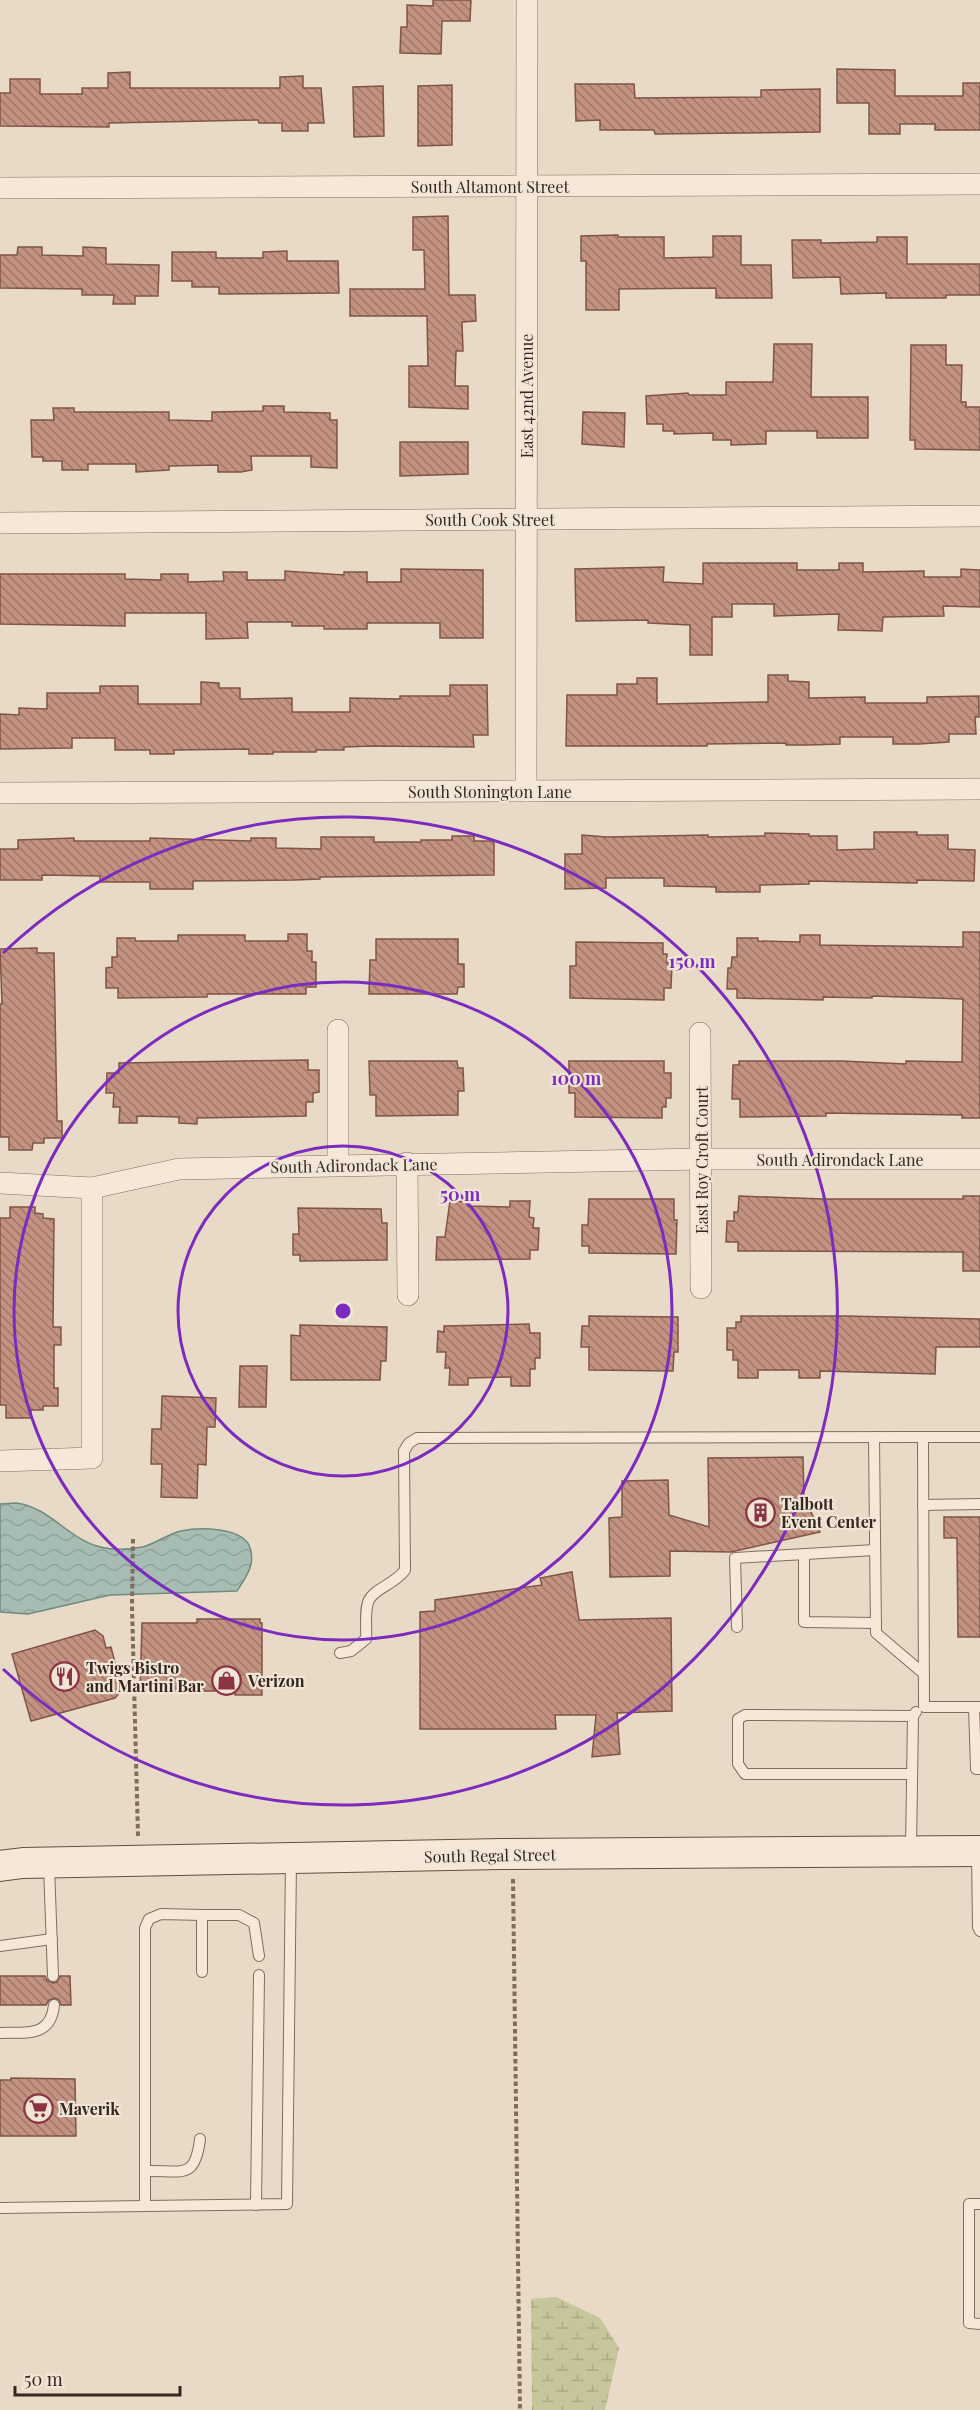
<svg xmlns="http://www.w3.org/2000/svg" width="980" height="2410" font-family="'Playfair Display',serif">
  <defs>
    <pattern id="wetland-marsh" width="20" height="14" patternUnits="userSpaceOnUse" patternTransform="scale(1.5)"><rect width="20" height="14" fill="#c6c59c"/><path d="M1 5h8M5 5V1M11 12h8M15 12V8" fill="none" stroke="#aba986"/></pattern>
    <pattern id="water-waves" width="16" height="10" patternUnits="userSpaceOnUse" patternTransform="scale(1.5)"><rect width="16" height="10" fill="#a7bdb4"/><path d="M0 5q4-4 8 0t8 0" fill="none" stroke="#90a29a"/></pattern>
    <pattern id="building-back-hatch" width="6" height="6" patternUnits="userSpaceOnUse" patternTransform="scale(1.5)"><rect width="6" height="6" fill="#c39281"/><path d="M-1 5l2 2M0 0l6 6M5-1l2 2" fill="none" stroke="#9f7769"/></pattern>
  </defs>
  <rect width="100%" height="100%" fill="#e9dac7"/>
  <!-- wetland -->
  <polygon fill="url(#wetland-marsh)" points="556,2297 600,2318 619,2348 605,2410 532,2410 531,2299"/>
  <!-- water -->
  <path fill="url(#water-waves)" stroke="#6f8b80" stroke-width="1.5" d="M16 1503C51 1507 71 1543 105 1548 116 1550 132 1549 142 1547 156 1544 167 1534 181 1531 199 1527 239 1527 249 1545 257 1563 246 1577 237 1591L110 1595 28 1614 0 1612V1504Z"/>
  <!-- building -->
  <g fill="url(#building-back-hatch)" stroke="#7f5547" stroke-width="1.5">
    <polygon points="433,0 471,0 470,21 442,21 441,54 400,53 401,27 407,27 407,5 433,6"/>
    <polygon points="837,69 895,70 895,96 963,96 963,83 980,83 980,130 935,130 935,124 900,124 900,134 869,134 869,103 837,103"/>
    <polygon points="130,72 130,88 280,88 280,77 303,76 303,88 321,88 324,123 308,123 308,131 282,131 282,123 259,123 258,120 109,123 109,127 0,126 0,93 10,93 10,79 40,79 40,94 82,94 82,88 108,88 108,73"/>
    <polygon points="575,84 634,84 635,98 761,97 761,90 820,89 820,132 655,134 654,130 600,130 600,120 576,121"/>
    <polygon points="452,85 452,145 418,146 418,86"/>
    <polygon points="383,86 384,136 354,137 353,87"/>
    <polygon points="448,216 449,295 475,295 476,321 462,322 463,351 456,351 455,386 468,386 468,409 409,407 409,366 428,366 427,316 350,316 350,289 425,289 424,250 413,250 413,217"/>
    <polygon points="618,235 618,237 664,237 664,258 713,257 713,236 741,236 741,265 771,265 772,298 716,298 716,288 619,289 619,310 586,310 586,261 581,261 581,236"/>
    <polygon points="877,237 907,237 907,264 980,264 980,295 946,295 946,298 886,298 886,293 841,294 840,277 793,278 792,240 821,240 821,243 877,242"/>
    <polygon points="18,247 42,247 42,255 83,256 83,247 106,248 106,264 159,265 158,296 135,296 135,304 113,304 114,295 82,295 82,289 0,288 0,255 17,255"/>
    <polygon points="287,251 287,261 338,261 339,293 219,294 219,287 192,287 192,281 172,281 172,252 216,252 216,258 263,258 263,252"/>
    <polygon points="774,344 812,344 811,397 868,397 868,438 817,438 817,431 766,431 766,444 731,445 731,440 713,440 713,433 674,434 674,431 663,431 663,424 647,424 646,396 688,393 689,395 726,395 726,382 773,382"/>
    <polygon points="911,345 946,345 946,365 962,365 961,402 966,402 966,407 980,407 980,450 915,449 915,440 910,440"/>
    <polygon points="263,406 284,406 284,412 330,413 330,420 337,420 337,468 311,467 311,456 251,456 252,470 241,472 218,472 218,465 169,466 169,470 136,472 136,464 88,464 88,470 62,470 62,461 43,461 43,457 32,457 31,420 54,420 53,408 74,408 74,412 169,412 169,420 212,421 212,412 263,411"/>
    <polygon points="583,412 625,413 624,447 582,444"/>
    <polygon points="400,442 468,442 468,474 400,476"/>
    <polygon points="703,563 797,563 797,570 839,570 839,563 863,563 863,572 924,571 924,577 961,577 961,569 980,570 980,607 943,606 944,616 883,617 882,631 838,630 839,614 774,616 774,604 732,604 732,617 712,617 712,655 690,655 690,625 648,623 648,620 576,621 575,569 664,567 663,582 703,584"/>
    <polygon points="401,569 483,570 483,638 440,638 440,623 367,623 367,629 324,629 324,626 292,626 292,622 247,622 248,638 206,639 206,613 125,613 125,626 0,624 0,574 125,574 125,579 161,580 161,574 188,574 188,582 224,581 223,572 247,572 247,580 285,580 285,571 344,575 344,572 367,572 367,582 401,582"/>
    <polygon points="768,675 788,675 788,681 809,682 809,698 865,697 865,703 927,703 927,697 979,696 979,717 975,717 976,734 949,734 949,742 919,744 893,744 893,737 840,737 840,744 809,745 786,745 786,743 707,744 707,746 566,746 567,695 617,695 617,684 637,684 637,678 657,678 657,704 768,702"/>
    <polygon points="201,682 219,683 219,688 240,688 240,699 292,698 292,712 350,712 350,698 400,699 400,696 450,696 450,685 487,685 488,735 473,735 474,747 372,746 344,747 344,750 316,750 316,752 273,752 273,754 249,754 249,749 174,750 174,754 150,754 150,750 115,750 115,738 72,738 72,748 0,749 0,714 19,715 19,708 47,709 47,693 100,693 100,686 138,686 138,704 201,704"/>
    <polygon points="874,832 917,832 917,835 948,835 948,849 975,850 974,881 917,880 917,883 809,881 809,884 760,885 760,892 716,892 716,887 664,886 664,878 606,878 606,888 565,889 565,854 582,854 582,835 607,837 708,835 708,837 765,836 765,833 809,834 809,836 837,836 837,850 874,849"/>
    <polygon points="452,836 474,836 474,841 494,841 494,875 320,877 320,879 294,880 193,881 193,889 150,889 150,882 100,882 100,876 42,875 42,880 0,880 0,849 18,849 18,840 74,838 74,841 150,841 150,838 251,841 251,838 276,838 276,848 321,849 321,837 374,837 374,842 421,842 421,840 452,840"/>
    <polygon points="963,932 980,932 980,1118 962,1118 962,1115 826,1113 826,1116 740,1117 740,1099 732,1099 733,1065 739,1065 739,1061 842,1061 906,1064 906,1061 962,1062 963,999 872,996 872,998 823,997 823,1000 737,998 737,989 727,989 728,968 731,968 732,957 737,957 737,938 758,938 758,941 800,942 800,935 820,935 820,945 963,947"/>
    <polygon points="288,934 307,934 307,951 312,951 312,962 316,962 316,987 306,987 306,994 207,994 207,997 118,998 118,988 106,988 106,968 112,967 112,957 117,957 117,938 135,938 135,941 178,941 178,935 245,935 245,941 288,941"/>
    <polygon points="376,939 458,939 458,964 464,964 464,987 458,987 457,994 369,994 370,960 376,960"/>
    <polygon points="576,942 663,943 663,954 667,954 667,963 672,963 671,988 664,988 664,1000 570,998 570,966 576,966"/>
    <polygon points="37,948 37,953 54,953 57,1121 62,1121 62,1138 44,1138 44,1143 33,1143 32,1150 9,1150 9,1137 0,1137 0,1004 2,1004 0,949"/>
    <polygon points="308,1060 308,1070 319,1070 319,1092 313,1093 313,1102 306,1102 306,1116 197,1118 197,1124 179,1123 179,1117 137,1116 137,1123 119,1123 120,1107 113,1107 114,1093 106,1093 107,1073 119,1073 119,1063"/>
    <polygon points="369,1061 457,1061 458,1068 463,1068 464,1091 458,1091 458,1115 376,1116 376,1095 370,1095"/>
    <polygon points="569,1061 664,1061 664,1073 671,1073 671,1098 666,1098 666,1107 662,1107 662,1118 575,1117 575,1093 569,1093"/>
    <polygon points="739,1196 823,1199 963,1199 963,1196 980,1196 980,1271 963,1271 963,1252 738,1251 738,1242 726,1242 727,1221 734,1221 734,1212 738,1212"/>
    <polygon points="589,1199 674,1199 674,1220 677,1220 676,1254 589,1253 589,1246 582,1246 582,1225 588,1225"/>
    <polygon points="450,1201 468,1202 468,1206 510,1207 510,1201 530,1201 529,1217 534,1218 533,1228 539,1228 538,1250 530,1250 530,1259 436,1260 437,1237 445,1237"/>
    <polygon points="10,1207 35,1207 35,1213 43,1214 43,1218 54,1219 53,1327 61,1327 61,1345 54,1345 54,1388 58,1388 58,1406 43,1406 43,1410 31,1410 31,1418 6,1418 6,1405 0,1405 0,1218 10,1218"/>
    <polygon points="298,1208 381,1209 382,1223 387,1223 387,1260 300,1261 300,1255 293,1255 293,1234 299,1234"/>
    <polygon points="589,1316 678,1317 678,1352 674,1352 673,1371 589,1370 589,1347 581,1347 582,1326 589,1326"/>
    <polygon points="741,1316 845,1316 980,1319 980,1347 936,1347 935,1374 820,1371 820,1378 799,1378 799,1370 758,1370 758,1378 738,1378 738,1360 733,1360 733,1350 727,1350 727,1328 736,1328 736,1322 741,1322"/>
    <polygon points="529,1324 530,1333 540,1333 540,1358 535,1358 535,1369 530,1369 530,1386 511,1386 511,1377 468,1378 468,1385 449,1385 450,1368 445,1368 446,1352 437,1352 438,1331 444,1332 444,1326"/>
    <polygon points="300,1325 387,1327 386,1361 381,1361 380,1380 291,1380 291,1335 300,1336"/>
    <polygon points="240,1366 267,1366 266,1407 239,1407"/>
    <polygon points="162,1396 216,1398 215,1427 207,1427 206,1465 198,1464 197,1498 161,1497 162,1464 151,1464 152,1429 161,1429"/>
    <polygon points="803,1457 804,1496 820,1532 731,1552 670,1551 670,1576 610,1577 609,1518 622,1517 622,1481 668,1480 669,1515 709,1527 708,1458"/>
    <polygon points="944,1517 980,1517 980,1637 958,1637 957,1538 944,1538"/>
    <polygon points="572,1572 579,1620 671,1618 672,1711 617,1713 620,1754 592,1757 596,1715 555,1715 556,1729 420,1729 420,1612 435,1611 435,1600 542,1585 540,1578"/>
    <polygon points="197,1619 260,1619 260,1623 262,1623 262,1695 235,1695 235,1691 140,1691 142,1623 197,1623"/>
    <polygon points="95,1630 103,1636 106,1648 111,1647 122,1690 115,1698 31,1721 12,1654"/>
    <polygon points="0,1976 45,1976 47,1980 53,1983 57,1982 60,1976 70,1976 71,2005 61,2005 59,2000 55,1998 49,2000 46,2005 0,2005"/>
    <polygon points="11,2078 75,2079 76,2136 0,2136 0,2080 11,2080"/>
  </g>
  <g fill="none" stroke-linecap="round" stroke-linejoin="round">
    <defs>
      <g id="service">
        <polyline points="874,1437 876,1633 924,1674"/>
        <polyline points="980,1437 923,1437 924,1707 980,1707"/>
        <polyline points="923,1505 980,1504"/>
        <polyline points="804,1554 804,1622 876,1623"/>
        <polyline points="737,1627 735,1558 875,1550"/>
        <path d="M340 1653 351 1651 366 1639C367 1628 364 1610 369 1600 374 1589 395 1584 405 1570L404 1451 409 1443 417 1438 923 1437"/>
        <polyline points="974,1707 976,1769 980,1769"/>
        <polyline points="912,1774 745,1774 738,1764 738,1719 745,1715 913,1716"/>
        <polyline points="911,1848 913,1716 916,1712"/>
        <polyline points="977,1854 978,1927 980,1931"/>
        <polyline points="49,1866 53,1976"/>
        <polyline points="0,1946 52,1939"/>
        <polyline points="202,1972 202,1915 239,1915 254,1923 259,1956"/>
        <path d="M0 2033C25 2032 51 2038 54 2005"/>
        <path d="M145 2171C182 2170 195 2181 200 2139"/>
        <polyline points="980,2204 969,2204 969,2323 980,2324"/>
        <polyline points="256,2205 259,1975"/>
        <polyline points="145,2206 145,1928 149,1919 161,1914 202,1915"/>
        <polyline points="0,2208 287,2204 291,1861"/>
      </g>
      <g id="minor">
        <polyline points="0,188 980,184"/>
        <polyline points="0,523 980,516"/>
        <polyline points="526,791 527,0"/>
        <polyline points="0,793 980,789"/>
        <polyline points="700,1033 701,1288"/>
        <polyline points="407,1163 408,1295"/>
        <polyline points="338,1165 338,1030"/>
        <polyline points="0,1183 92,1188"/>
        <polyline points="0,1461 92,1458 92,1188 179,1169 702,1159 980,1159"/>
      </g>
      <polyline id="secondary" points="0,1866 23,1863 502,1854 980,1851"/>
    </defs>
    <!-- service casing -->
    <use href="#service" stroke="#836c5e" stroke-width="12"/>
    <!-- minor casing -->
    <use href="#minor" stroke="#836c5e" stroke-width="22"/>
    <!-- secondary casing -->
    <use href="#secondary" stroke="#654e41" stroke-width="32"/>
    <!-- path -->
    <g stroke="#836c5e" stroke-width="4" stroke-dasharray="4.5 3" stroke-linecap="butt">
      <polyline points="133,1539 132,1606 138,1836"/>
      <polyline points="513,1879 520,2410"/>
    </g>
    <!-- service -->
    <use href="#service" stroke="#f5e8d9" stroke-width="10"/>
    <!-- minor -->
    <use href="#minor" stroke="#f5e8d9" stroke-width="21"/>
    <!-- secondary -->
    <use href="#secondary" stroke="#f5e8d9" stroke-width="30"/>
  </g>
  <!-- distance rings -->
  <g fill="none" stroke="#7b2cbf" stroke-width="3">
    <circle cx="343" cy="1311" r="165"/>
    <circle cx="343" cy="1311" r="329"/>
    <path d="M3 953A494 494 0 1 1 3 1669"/>
  </g>
  <!-- icons -->
  <defs>
    <symbol id="building-ring" viewBox="-11 -11 22 22"><circle r="9.5" fill="#f1e5d5" stroke="#8b3542" stroke-width="1.5"/><path d="M-4-6H4V6H1V3H-1V6H-4ZM-2.5-4.3h1.7v1.8h-1.7ZM.8-4.3h1.7v1.8H.8ZM-2.5-1h1.7V.8h-1.7ZM.8-1h1.7V.8H.8Z" fill="#8b3542"/></symbol>
    <symbol id="restaurant-ring" viewBox="-11 -11 22 22"><circle r="9.5" fill="#f1e5d5" stroke="#8b3542" stroke-width="1.5"/><path d="M-5-6h1v4h1v-4h1v4h1v-4h1v5L-1.5 .5V6h-2V.5L-5-1ZM5-6V6H3V1.5H1.5Q1.5-4 5-6Z" fill="#8b3542"/></symbol>
    <symbol id="shop-ring" viewBox="-11 -11 22 22"><circle r="9.5" fill="#f1e5d5" stroke="#8b3542" stroke-width="1.5"/><path d="M-5-2.5h2.3a2.7 3.5 0 0 1 5.4 0H5L5.5 6h-11ZM-1.5-2.5h3a1.5 2.3 0 0 0-3 0Z" fill="#8b3542"/></symbol>
    <symbol id="supermarket-ring" viewBox="-11 -11 22 22"><circle r="9.5" fill="#f1e5d5" stroke="#8b3542" stroke-width="1.5"/><path d="M-6-5.5h2.5l.6 2H6L4.5 2H-2.5L-4.4-4H-6ZM-1.5 3.2a1.3 1.3 0 1 0 .1 0ZM3 3.2a1.3 1.3 0 1 0 .1 0Z" fill="#8b3542"/></symbol>
  </defs>
  <g fill-rule="evenodd">
    <use href="#building-ring" x="744" y="1496" width="33" height="33"/>
    <use href="#restaurant-ring" x="48" y="1660" width="33" height="33"/>
    <use href="#shop-ring" x="210" y="1664" width="33" height="33"/>
    <use href="#supermarket-ring" x="22" y="2092" width="33" height="33"/>
  </g>
  <g text-anchor="middle" dominant-baseline="central" stroke-width="4.5" stroke-linejoin="round" paint-order="stroke">
    <!-- street labels -->
    <g font-size="16" fill="#352720" stroke="#f1e5d5">
      <text x="490" y="186">South Altamont Street</text>
      <text transform="translate(526 396) rotate(-90)">East 42nd Avenue</text>
      <text x="490" y="519">South Cook Street</text>
      <text x="490" y="791">South Stonington Lane</text>
      <text x="840" y="1159">South Adirondack Lane</text>
      <text transform="translate(701 1160) rotate(-90)">East Roy Croft Court</text>
      <text transform="translate(354 1165) rotate(-1)">South Adirondack Lane</text>
      <text transform="translate(490 1855) rotate(-1)">South Regal Street</text>
    </g>
    <!-- poi labels -->
    <g font-size="16" font-weight="bold" fill="#352720" stroke="#f1e5d5" text-anchor="start">
      <text x="781" y="1503">Talbott<tspan x="781" dy="18">Event Center</tspan></text>
      <text x="86" y="1667">Twigs Bistro<tspan x="86" dy="18">and Martini Bar</tspan></text>
      <text x="248" y="1680">Verizon</text>
      <text x="59" y="2108">Maverik</text>
    </g>
  </g>
  <circle cx="343" cy="1311" r="9" fill="#7b2cbf" stroke="#f1e5d5" stroke-width="3"/>
  <g font-size="18" text-anchor="middle" font-weight="bold" fill="#7b2cbf" stroke="#f1e5d5" stroke-width="4.5" stroke-linejoin="round" paint-order="stroke">
    <text x="692" y="968">150 m</text>
    <text x="576" y="1085">100 m</text>
    <text x="460" y="1201">50 m</text>
  </g>
  <!-- scale -->
  <path d="M15 2386v9h165v-9" fill="none" stroke="#352720" stroke-width="3"/>
  <text x="24" y="2386" font-size="18" fill="#352720" stroke="#f1e5d5" stroke-width="4.5" paint-order="stroke">50 m</text>
</svg>
